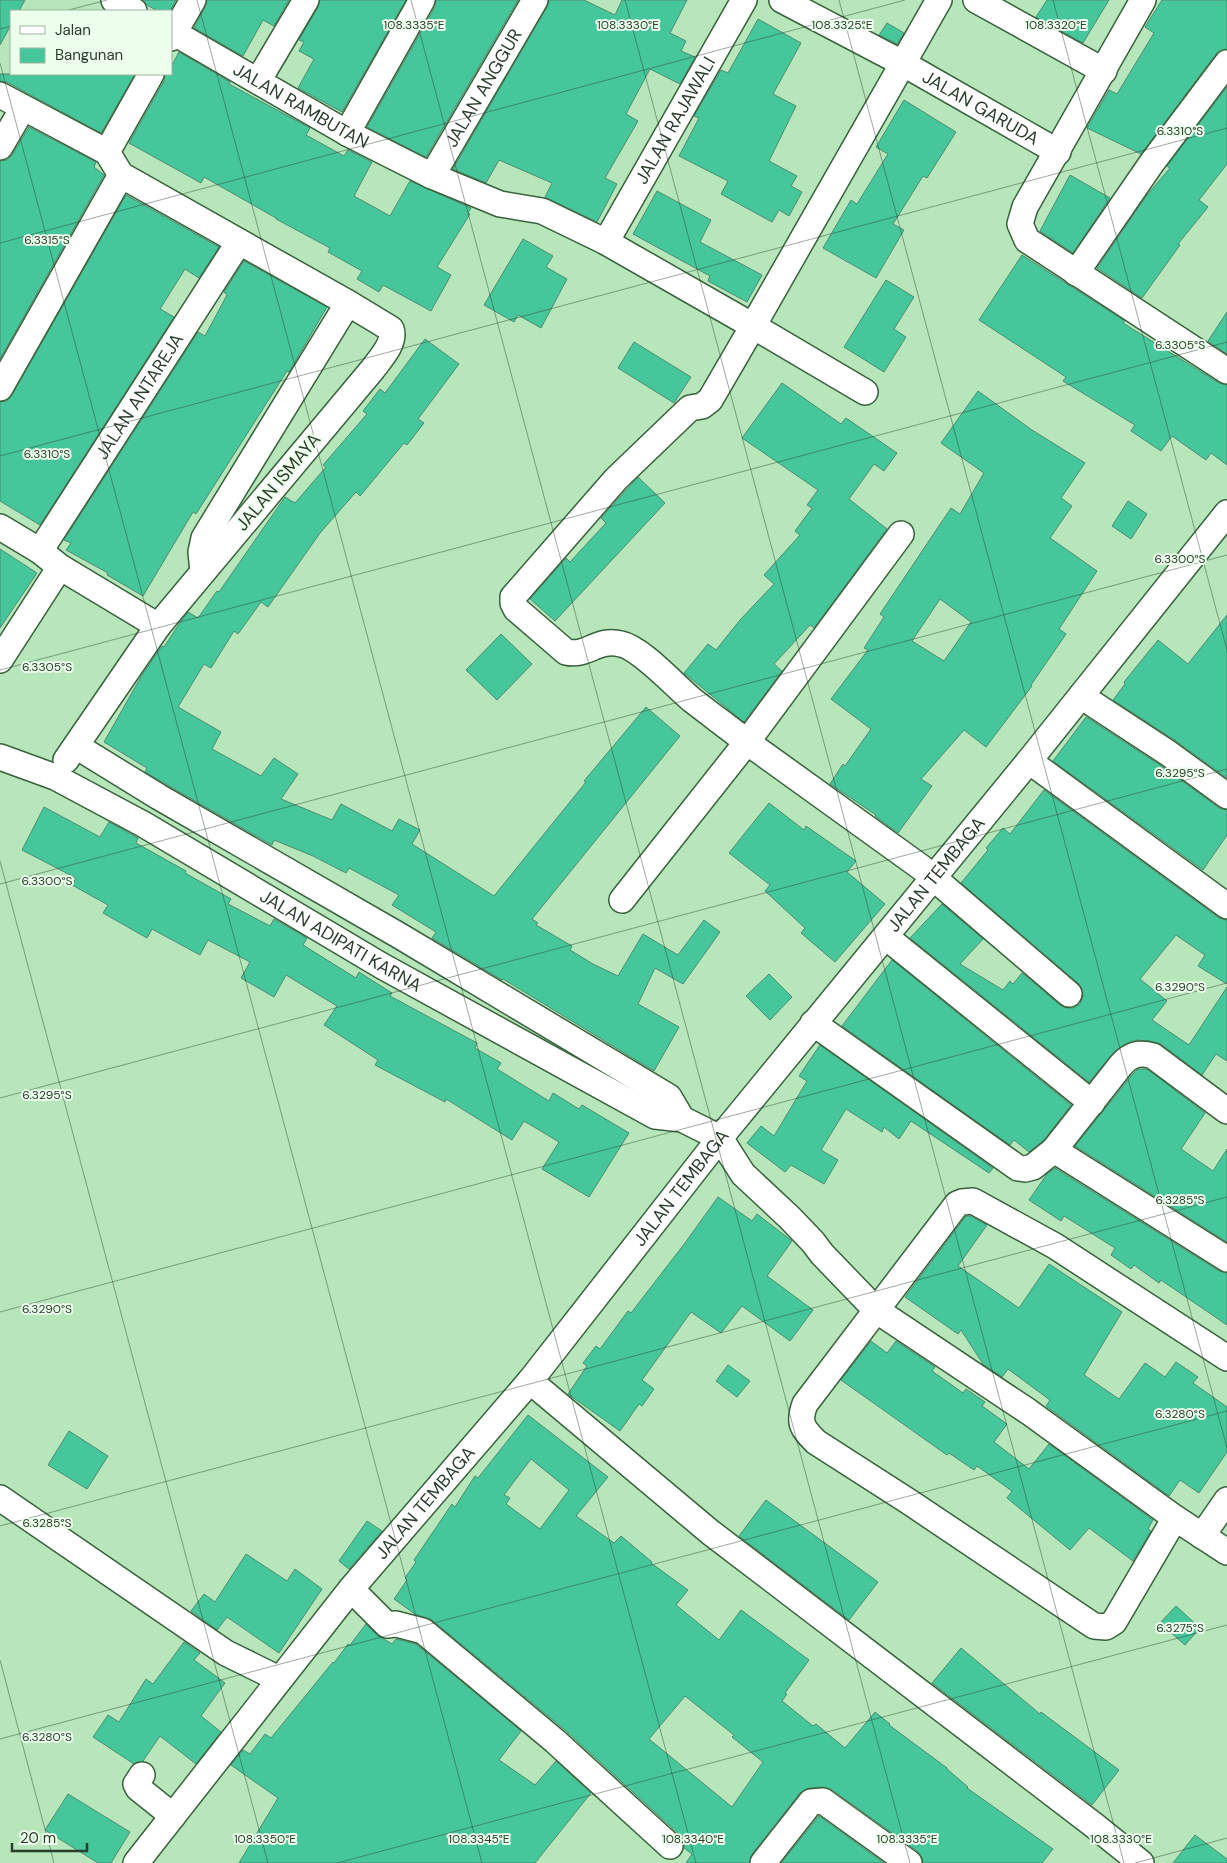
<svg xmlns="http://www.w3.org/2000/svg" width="1227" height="1863" font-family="'DM Sans',sans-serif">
  <rect width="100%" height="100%" fill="#b7e6ba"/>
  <!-- building -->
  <g fill="#46c79b" stroke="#4b8c73" fill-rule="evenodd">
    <polygon points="0,0 25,0 19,11 11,11 11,25 0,45"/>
    <polygon points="143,0 176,0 170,11 158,11 147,5"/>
    <polygon points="207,0 289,0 274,26 263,20 243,56 194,28 205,7"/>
    <polygon points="320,0 406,0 342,112 298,88 314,59 299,51 304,42 299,40 318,7"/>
    <polygon points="436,0 518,0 426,157 367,127 435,7"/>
    <polygon points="549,0 584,0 615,15 622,0 687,0 670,33 686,41 681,51 695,57 680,84 650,69 626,114 638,121 605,178 617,184 597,222 545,197 552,183 499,160 486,183 453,169 547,7"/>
    <polygon points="1047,0 1109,0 1083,43 1036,17"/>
    <polygon points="1162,0 1227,0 1227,49 1221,50 1216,54 1141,154 1087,128 1109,90 1117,94 1154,33 1145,27"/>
    <polygon points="758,19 801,43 773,94 796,106 769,161 797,176 791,186 802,192 789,216 779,210 772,222 721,194 728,181 679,156 699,118 694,116 721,70 728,73"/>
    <polygon points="887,23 904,33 897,44 879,35"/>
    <polygon points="179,52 230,82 229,84 310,128 306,135 344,156 348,150 372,162 354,196 390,216 410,181 471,208 468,213 470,214 437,267 451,275 431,311 383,285 379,292 357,279 362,271 328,252 330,248 276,219 276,218 204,177 201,183 129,143 164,81 165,74 171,74 171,67"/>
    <polygon points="0,74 135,74 101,133 7,82 0,81"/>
    <polygon points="1227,87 1227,164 1199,200 1208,207 1178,244 1180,245 1142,298 1097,268 1147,195 1170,168 1167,166"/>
    <polygon points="904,100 956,132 927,178 923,176 893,224 904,230 876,278 823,248 851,200 857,204 888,154 876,147"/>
    <polygon points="29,127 96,162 94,167 104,175 0,359 0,161 7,160 12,155"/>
    <polygon points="1070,175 1110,198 1073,253 1040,231"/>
    <polygon points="657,191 711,220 700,242 762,275 747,302 708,281 710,276 633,234"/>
    <polygon points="126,195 219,247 199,278 185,269 160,309 174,317 40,525 0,501 0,402 7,401 12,395"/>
    <polygon points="523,239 553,256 546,267 567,279 541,328 518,315 514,322 484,305"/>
    <polygon points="1022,255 1125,321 1123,323 1219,383 1227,385 1227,465 1211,453 1206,460 1172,436 1161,451 1131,431 1135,425 1063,381 1066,377 979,320"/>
    <polygon points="244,261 327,307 289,372 287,371 196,514 193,512 143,596 107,575 108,573 66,550 71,543 64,540 198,332 205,336 227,295 224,292"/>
    <polygon points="886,280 914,297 894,329 906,337 884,372 844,347"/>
    <polygon points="1227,312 1227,354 1208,341"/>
    <polygon points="425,339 459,364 418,419 424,423 407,445 404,443 360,496 356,492 320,533 268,607 261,602 238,634 234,631 211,668 204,664 178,707 221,732 212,749 261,776 274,758 298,774 281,799 332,820 341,804 392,831 399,819 420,830 412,844 494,896 586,782 584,781 646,707 680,736 532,919 538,923 536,925 572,946 570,950 593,964 618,976 643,934 678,955 704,920 720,932 683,984 655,968 638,1004 679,1027 654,1071 503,979 502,980 432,938 436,932 392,905 399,895 349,868 346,873 313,856 274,840 272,845 263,840 145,772 147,768 104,742 142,675 162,646 164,647 179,624 188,612 198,618 217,591 219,592 285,497 295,503 326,467 323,465 367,414 363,411 380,389 385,393"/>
    <polygon points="634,342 691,377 674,403 618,368"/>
    <polygon points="782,383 841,424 846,418 897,453 884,471 874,464 849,499 887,529 814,628 810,625 774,664 782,671 744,722 684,673 708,644 716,650 740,620 774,584 764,575 800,535 795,531 812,508 807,505 818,490 742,438"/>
    <path d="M978 391 1032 430 1085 463 1061 498 1072 506 1050 538 1097 571 1059 629 1066 634 1031 685 1032 686 986 747 964 730 921 779 932 786 898 833 875 816 876 815 830 784 843 764 845 766 871 729 831 699 868 650 864 648 884 617 880 614 951 508 960 514 984 473 941 443ZM940 599 971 622 944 661 912 641Z"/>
    <polygon points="638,477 665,503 555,621 530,599 566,558 570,562 606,523 601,518"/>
    <polygon points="1128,501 1147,514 1131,539 1112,526"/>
    <polygon points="0,549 37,573 0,628"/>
    <polygon points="1227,615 1227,778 1176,741 1113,700 1125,684 1124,682 1158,640 1188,664"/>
    <polygon points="501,634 532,664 497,700 466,670"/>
    <polygon points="1086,717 1160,765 1219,808 1227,810 1227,835 1203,870 1053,761"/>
    <polygon points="1044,790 1219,918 1227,920 1227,984 1198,966 1205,955 1176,935 1140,979 1167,1001 1152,1020 1189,1045 1227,987 1227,1061 1216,1054 1202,1075 1161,1044 1150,1041 1137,1040 1127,1043 1116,1050 1089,1082 910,938 942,904 983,939 960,964 1003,990 1010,981 1013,984 1022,973 1060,1005 1066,1008 1073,1008 1080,1004 1083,996 1082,989 1078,983 961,883 988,850 986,848 1003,828 1010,834"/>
    <polygon points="769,803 804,830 806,826 856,861 847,872 885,904 835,962 801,933 805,928 765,891 770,885 729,853"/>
    <polygon points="44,807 100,837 109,822 120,828 138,838 136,843 186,871 185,873 231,899 228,904 270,926 274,919 307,938 303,945 356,978 359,972 392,993 390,996 477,1043 475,1048 501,1063 497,1069 549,1101 553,1093 579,1109 582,1105 629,1133 589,1197 542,1169 559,1142 524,1121 512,1140 446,1099 445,1102 375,1065 378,1060 324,1025 337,1006 286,975 274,997 241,978 250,962 208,940 200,955 152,929 147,938 103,913 108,905 72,885 76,878 22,850"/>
    <polygon points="892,960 1071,1105 1044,1140 1029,1152 1014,1140 1010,1145 842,1026"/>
    <polygon points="769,974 792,997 770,1020 746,996"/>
    <polygon points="820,1045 993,1168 989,1173 911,1121 899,1139 884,1127 882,1132 846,1109 821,1150 838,1160 824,1184 791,1165 785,1172 747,1143 761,1126 774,1136 807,1081 799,1076"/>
    <polygon points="1138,1069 1147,1069 1205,1113 1181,1149 1213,1171 1227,1149 1227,1242 1075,1146 1132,1075"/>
    <polygon points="1055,1168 1219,1271 1227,1273 1227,1325 1161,1280 1159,1283 1134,1265 1131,1269 1111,1255 1115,1248 1064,1216 1061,1221 1029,1200 1047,1174"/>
    <polygon points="718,1197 752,1221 757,1214 792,1241 767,1276 813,1310 790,1341 742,1306 721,1333 691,1312 642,1380 654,1389 642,1406 639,1404 620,1431 568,1394 587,1366 583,1363 596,1346 600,1349 628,1311 631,1313 685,1243"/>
    <polygon points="966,1216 970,1216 987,1225 958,1266 1019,1308 1049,1264 1122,1312 1084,1375 1119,1399 1145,1363 1165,1377 1176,1362 1198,1377 1193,1383 1227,1407 1227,1452 1199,1493 1180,1480 1169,1496 1046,1406 1050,1400 1008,1369 1002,1377 983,1364 961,1330 958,1334 905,1297"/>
    <polygon points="871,1341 887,1353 896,1341 935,1367 932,1371 963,1393 966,1389 985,1402 982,1406 1007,1424 994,1442 1029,1469 1049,1444 1153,1520 1148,1529 1151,1531 1133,1561 1089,1528 1070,1550 1007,1498 1012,1491 977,1466 974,1470 949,1453 947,1455 841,1380"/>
    <polygon points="728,1365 750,1381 737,1397 716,1381"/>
    <path d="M528 1415 608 1477 576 1516 614 1543 621 1536 652 1562 651 1563 688 1590 676 1605 719 1640 741 1610 809 1660 785 1693 787 1694 782 1701 813 1726 816 1724 845 1748 875 1712 890 1724 889 1725 947 1768V1769L968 1787 967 1788 1053 1849 1042 1863H923L922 1857 917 1851 831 1789 822 1787 809 1788 800 1793 752 1854 749 1863H686L692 1854 684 1848V1841L680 1835 565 1730 432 1620 415 1614 394 1599 407 1580 405 1578 416 1562 414 1560 452 1504 455 1507 475 1476 478 1478ZM531 1459 569 1490 540 1529 506 1504 510 1498 504 1495ZM685 1696 734 1735 732 1737 763 1762 732 1807 649 1739Z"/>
    <polygon points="69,1431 108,1456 87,1489 48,1465"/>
    <polygon points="766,1500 878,1582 849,1620 739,1536"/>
    <polygon points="367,1521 382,1531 349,1569 339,1561"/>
    <polygon points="246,1554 287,1581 295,1569 322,1589 279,1653 227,1617 217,1630 191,1611 204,1594 215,1602"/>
    <polygon points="1176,1606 1200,1628 1185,1645 1160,1623"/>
    <polygon points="366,1624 377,1635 392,1644 396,1639 416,1644 521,1731 499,1760 535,1785 556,1761 591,1793 535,1863 239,1863 278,1798 231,1765 243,1750 250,1754 265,1734 271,1738 333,1662 334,1663 348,1644 350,1645"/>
    <polygon points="184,1642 200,1653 194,1660 225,1683 201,1716 221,1732 196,1764 160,1736 143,1761 134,1764 93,1737 108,1715 119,1722 146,1679 153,1684"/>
    <polygon points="961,1648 1040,1714 1041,1712 1119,1770 1092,1805 932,1683"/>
    <polygon points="68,1794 130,1832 111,1863 98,1863 45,1830"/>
    <polygon points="819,1816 884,1863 781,1863"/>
    <polygon points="1195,1835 1227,1859 1227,1863 1173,1863"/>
  </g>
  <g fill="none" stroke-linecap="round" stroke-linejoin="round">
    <defs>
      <g id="minor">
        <polyline points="114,0 134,11"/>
        <path id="s1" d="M782 0 904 64 1058 152"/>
        <polyline points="976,0 1104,71"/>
        <polyline points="1143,0 1025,207 1020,224 1027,240 1227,371"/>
        <path id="s2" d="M171 31 347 133 432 176 500 204 542 211 606 242 753 326 939 0"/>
        <polyline points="171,38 193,0"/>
        <polyline points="258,81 306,0"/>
        <path d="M0 95 107 152 121 175 348 303 391 329C396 343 380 359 372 370L158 626"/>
        <polyline points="347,133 422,0"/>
        <polyline points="0,147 23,108"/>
        <polyline points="107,152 151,74"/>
        <path id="s3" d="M432 176 535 0"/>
        <path id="s4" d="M606 242 744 0"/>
        <polyline points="1076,273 1151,164 1227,63"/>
        <polyline points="0,388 121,175"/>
        <path d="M865 392 753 326 710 400 702 406 690 408 616 479 513 597V603L516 609 566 652C588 657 596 638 621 644 641 648 675 686 692 700 710 714 729 728 747 742L901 534"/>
        <polyline points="0,527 40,551 60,567 158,626 66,760"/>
        <path id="s5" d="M40 551 239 242"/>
        <polyline points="203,572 201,552 204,538 348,303"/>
        <polyline points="0,660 60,567"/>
        <polyline points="1081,696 1168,753 1227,796"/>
        <polyline points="76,746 159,797 400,936 669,1097 682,1119"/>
        <path id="s6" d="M0 757 55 777 143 824 382 966 655 1116 682 1119 720 1138 743 1174 790 1218 813 1242 822 1254 876 1310 1029 1412 1175 1518 1227 1552"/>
        <polyline points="1029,761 1227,906"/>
        <polyline points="622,900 747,742 922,868 1069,994"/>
        <polyline points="886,937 1092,1103"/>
        <path d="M813 1023 1018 1168 1025 1169 1033 1167 1054 1150 1121 1065C1131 1054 1139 1052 1153 1056L1227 1111"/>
        <polyline points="1054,1150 1227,1259"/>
        <polyline points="530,1381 710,1532 1095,1826 1141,1863"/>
        <polyline points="0,1498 226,1653 279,1679"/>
        <path d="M1175 1518 1114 1622 1106 1627 1094 1626 911 1503 816 1442C802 1428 798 1423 805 1404L957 1204 962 1202 973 1201 1055 1246 1227 1358"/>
        <polyline points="1202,1536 1227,1500"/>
        <polyline points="351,1589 387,1625 396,1624 423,1631 555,1741 670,1846"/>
        <polyline points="142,1775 136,1784 138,1788 173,1816"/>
        <path id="s7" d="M136 1863 351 1589 530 1381 720 1138 1029 761 1227 513"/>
        <polyline points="763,1863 811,1802 823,1801 909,1863"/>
      </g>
    </defs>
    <!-- minor casing -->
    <use href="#minor" stroke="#38623c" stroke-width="28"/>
    <!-- minor -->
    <use href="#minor" stroke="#fff" stroke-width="25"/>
  </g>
  <!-- ticks -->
  <path fill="none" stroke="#2b3e2c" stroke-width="1" stroke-opacity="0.45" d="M197 0 696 1863M411 0 910 1863M625 0 1124 1863M839 0 1227 1448M1053 0 1227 650M65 11 107 0M0 29 11 26M0 63 482 1863M0 243 905 0M0 456 1227 128M0 670 1227 342M0 861 268 1863M0 884 1227 555M0 1098 1227 769M0 1312 1227 983M0 1526 1227 1197M0 1660 54 1863M0 1739 1227 1411M337 1863 1227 1625M1135 1863 1227 1838"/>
  <g text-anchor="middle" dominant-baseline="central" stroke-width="4" stroke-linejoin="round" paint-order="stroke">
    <!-- street labels -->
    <g font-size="18" fill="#2b3e2c" stroke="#ecffed">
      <text stroke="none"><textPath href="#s3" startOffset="102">JALAN ANGGUR</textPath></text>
      <text stroke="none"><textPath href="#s2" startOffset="150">JALAN RAMBUTAN</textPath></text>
      <text stroke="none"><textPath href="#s1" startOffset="226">JALAN GARUDA</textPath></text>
      <text stroke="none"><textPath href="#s4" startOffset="140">JALAN RAJAWALI</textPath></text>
      <text stroke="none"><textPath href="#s5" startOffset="184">JALAN ANTAREJA</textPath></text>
      <text transform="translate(278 482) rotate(-50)">JALAN ISMAYA</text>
      <text stroke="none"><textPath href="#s7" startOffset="1272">JALAN TEMBAGA</textPath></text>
      <text stroke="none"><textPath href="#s6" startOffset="388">JALAN ADIPATI KARNA</textPath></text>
      <text stroke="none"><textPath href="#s7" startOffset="868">JALAN TEMBAGA</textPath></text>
      <text stroke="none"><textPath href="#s7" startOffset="462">JALAN TEMBAGA</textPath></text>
    </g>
  </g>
  <g font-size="12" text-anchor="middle" fill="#2b3e2c" stroke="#ecffed" stroke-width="4" stroke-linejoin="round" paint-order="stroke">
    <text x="414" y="29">108.3335°E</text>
    <text x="628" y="29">108.3330°E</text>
    <text x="842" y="29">108.3325°E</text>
    <text x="1056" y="29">108.3320°E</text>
    <text x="1180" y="135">6.3310°S</text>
    <text x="47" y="244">6.3315°S</text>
    <text x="1180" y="349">6.3305°S</text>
    <text x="47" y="458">6.3310°S</text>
    <text x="1180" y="563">6.3300°S</text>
    <text x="47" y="671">6.3305°S</text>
    <text x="1180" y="777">6.3295°S</text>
    <text x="47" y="885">6.3300°S</text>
    <text x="1180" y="991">6.3290°S</text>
    <text x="47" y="1099">6.3295°S</text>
    <text x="1180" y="1204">6.3285°S</text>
    <text x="47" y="1313">6.3290°S</text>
    <text x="1180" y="1418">6.3280°S</text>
    <text x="47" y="1527">6.3285°S</text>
    <text x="1180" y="1632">6.3275°S</text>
    <text x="47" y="1741">6.3280°S</text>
    <text x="265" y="1843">108.3350°E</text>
    <text x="479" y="1843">108.3345°E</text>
    <text x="693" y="1843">108.3340°E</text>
    <text x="907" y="1843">108.3335°E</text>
    <text x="1121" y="1843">108.3330°E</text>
  </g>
  <!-- legend -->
  <rect x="10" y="10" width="162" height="65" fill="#ecffed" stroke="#9fb2a0"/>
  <rect x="20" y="26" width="25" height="8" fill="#ffffff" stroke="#9fb2a0"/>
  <text x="55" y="35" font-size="15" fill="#2b3e2c">Jalan</text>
  <rect x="20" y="48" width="25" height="15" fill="#46c79b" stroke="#9fb2a0"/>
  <text x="55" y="60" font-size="15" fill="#2b3e2c">Bangunan</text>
  <!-- scale -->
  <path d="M12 1843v8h75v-8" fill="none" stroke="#2b3e2c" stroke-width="2.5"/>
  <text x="20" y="1843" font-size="15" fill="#2b3e2c" stroke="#ecffed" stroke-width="4" paint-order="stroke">20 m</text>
</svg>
